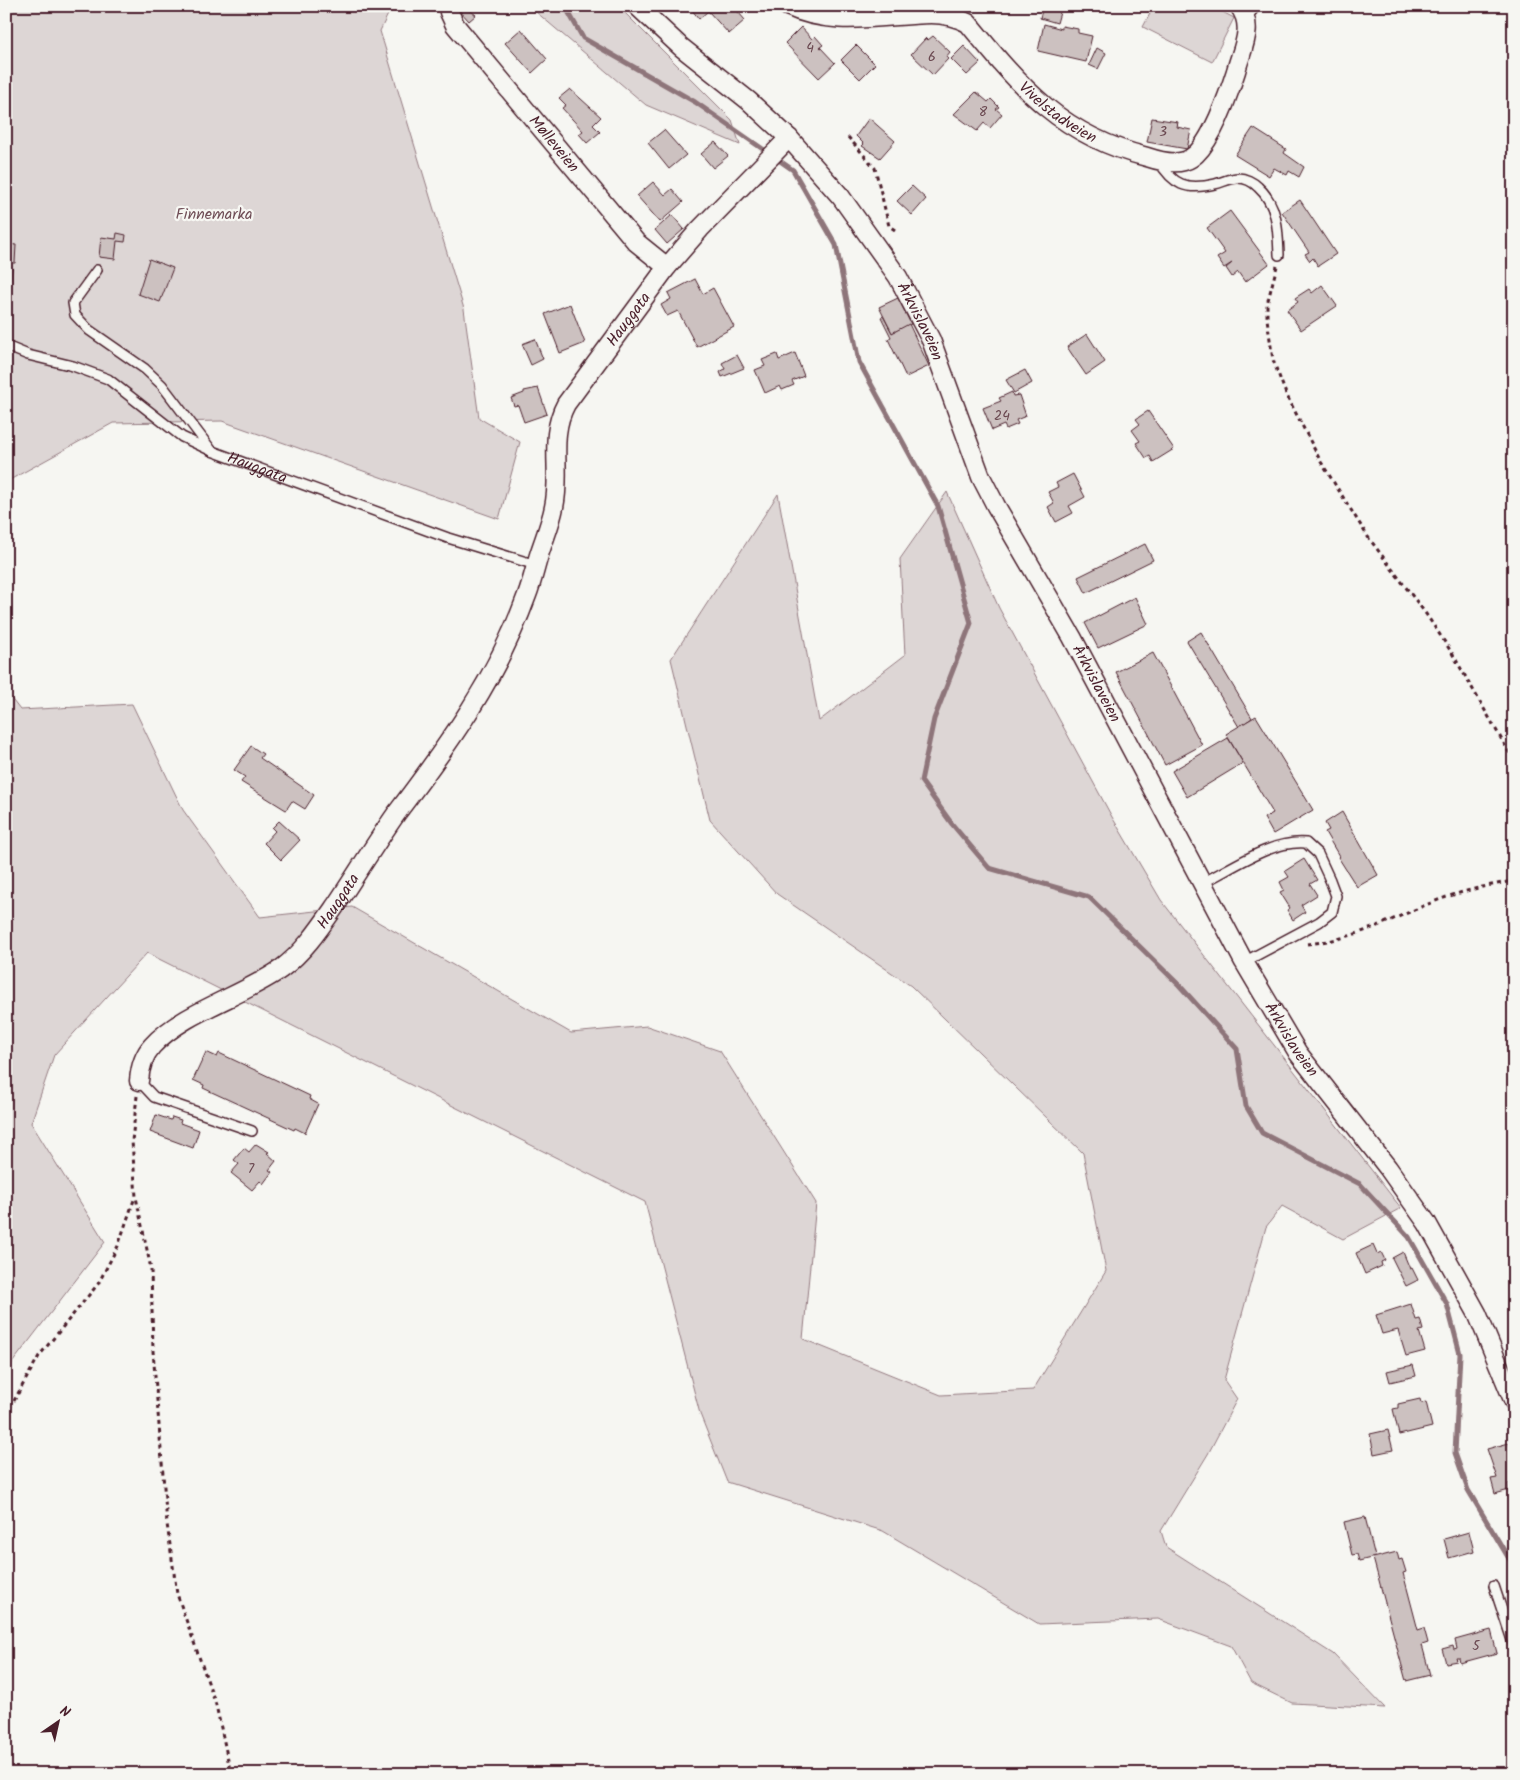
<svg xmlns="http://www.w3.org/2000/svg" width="1520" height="1780" font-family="Kalam,sans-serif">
  <rect width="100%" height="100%" fill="#f6f6f2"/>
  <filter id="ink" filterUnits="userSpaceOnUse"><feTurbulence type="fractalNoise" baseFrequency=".02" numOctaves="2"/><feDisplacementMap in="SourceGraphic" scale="10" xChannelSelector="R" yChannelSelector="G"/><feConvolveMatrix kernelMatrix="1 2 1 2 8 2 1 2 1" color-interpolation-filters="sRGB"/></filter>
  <g filter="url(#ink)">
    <!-- green -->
    <g fill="#ddd6d5" stroke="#947a80">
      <polygon points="6,6 392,6 380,31 464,309 479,418 520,442 499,519 222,421 113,423 6,482"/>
      <polygon points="529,6 618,6 732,120 740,145 646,105"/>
      <polygon points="1154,6 1211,6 1234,18 1212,62 1143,27"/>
      <polygon points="947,492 999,608 1112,817 1161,900 1401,1208 1343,1239 1282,1206 1266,1227 1224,1380 1237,1399 1208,1454 1161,1531 1166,1547 1333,1654 1385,1708 1292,1703 1251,1683 1231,1646 1158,1619 1039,1624 883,1531 727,1482 700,1414 645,1202 147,953 54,1055 31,1123 105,1242 6,1371 6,692 20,710 132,704 183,810 260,917 352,907 571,1033 647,1026 720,1051 816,1203 803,1339 941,1395 1033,1390 1106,1271 1083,1153 911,986 777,894 710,820 671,659 778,494 819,721 905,655 900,559"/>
    </g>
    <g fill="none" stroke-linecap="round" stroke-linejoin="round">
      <!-- stream -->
      <polyline stroke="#8e747a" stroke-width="5" points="565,6 583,38 695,102 793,170 836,245 859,362 938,506 971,623 934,719 921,781 952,824 989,868 1089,897 1179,985 1237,1049 1246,1106 1262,1133 1360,1184 1409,1237 1447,1304 1460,1354 1455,1453 1468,1490 1514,1567"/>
    </g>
    <!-- building -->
    <g fill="#ccc1c0" stroke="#4a1f2b">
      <polygon points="465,6 476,15 469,21 460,11"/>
      <polygon points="689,6 733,6 745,20 729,34 708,11 699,19"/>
      <polygon points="1043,6 1061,9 1057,23 1040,18"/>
      <polygon points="1044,24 1062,29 1062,26 1078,29 1078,33 1092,36 1086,62 1038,51"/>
      <polygon points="801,27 812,39 815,36 823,45 820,47 835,63 819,78 785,43"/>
      <polygon points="521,29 547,59 532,73 505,43"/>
      <polygon points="933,36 950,52 946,57 948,59 933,75 911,54 926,38 928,40"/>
      <polygon points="856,45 875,64 860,79 841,60"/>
      <polygon points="964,46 980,63 967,75 951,59"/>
      <polygon points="1097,48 1106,53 1098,69 1089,65"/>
      <polygon points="570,89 601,117 593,125 600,132 587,143 579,134 583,131 562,108 566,105 559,98"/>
      <polygon points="976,92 988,102 991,99 999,107 996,109 1002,114 990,128 984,123 977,131 954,114"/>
      <polygon points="869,118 895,141 880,158 862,146 864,144 856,136"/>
      <polygon points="1152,118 1178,122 1177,127 1191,130 1187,149 1147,142"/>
      <polygon points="1253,128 1286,149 1284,153 1304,167 1299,177 1289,171 1287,175 1274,168 1269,176 1235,155"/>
      <polygon points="664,130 686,155 669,169 648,143"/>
      <polygon points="715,142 728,156 713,168 701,154"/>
      <polygon points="653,182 665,195 672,189 683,202 660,222 637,196"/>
      <polygon points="912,186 926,199 912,215 897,201"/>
      <polygon points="1300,200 1336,254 1318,266 1313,258 1310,261 1305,254 1309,252 1282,212"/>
      <polygon points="1230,211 1269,264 1245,282 1238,272 1232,277 1226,268 1232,263 1224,268 1217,258 1225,253 1207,228"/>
      <polygon points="672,215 684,229 667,244 655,230"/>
      <polygon points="117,233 126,235 125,242 117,241 115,259 99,257 101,237 116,239"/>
      <polygon points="6,244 16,245 15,263 10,263 9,267 12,268 10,292 6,292"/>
      <polygon points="149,259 173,268 160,302 138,294"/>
      <polygon points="695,279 703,294 713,288 734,327 697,347 678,311 667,316 661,305 671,299 668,293"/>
      <polygon points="1322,285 1337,306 1301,330 1287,310 1298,302 1295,298 1309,289 1312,293"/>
      <polygon points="898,298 911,324 892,333 879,307"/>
      <polygon points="570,304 585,343 560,353 545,314"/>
      <polygon points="883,316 892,333 909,324 929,366 906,377 888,339 891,337 881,317"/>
      <polygon points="1087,334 1105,362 1086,375 1067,347"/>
      <polygon points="535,339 543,359 531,365 522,344"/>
      <polygon points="795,353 804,376 792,381 794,385 782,390 780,386 765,393 755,370 765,366 762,360 777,354 779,360"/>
      <polygon points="737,355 744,368 722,377 720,372 725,369 722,363"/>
      <polygon points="1025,370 1032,383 1014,393 1006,380"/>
      <polygon points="538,388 547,414 524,422 518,405 514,406 511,398 524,393 524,391"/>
      <polygon points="1012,392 1013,396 1019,395 1026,416 1016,420 1018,424 1006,429 1004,425 992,430 983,408 1001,401 999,398"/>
      <polygon points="1148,411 1174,449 1153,462 1150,456 1146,458 1136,443 1140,441 1132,430 1140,424 1136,419"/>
      <polygon points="1073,474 1085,497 1069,506 1073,513 1056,522 1048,507 1054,503 1048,492 1058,487 1056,483"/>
      <polygon points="1145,544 1153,560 1086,593 1078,577"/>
      <polygon points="1135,597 1148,624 1098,648 1085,623"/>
      <polygon points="1201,632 1252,718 1239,727 1187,641"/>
      <polygon points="1153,653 1202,745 1165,765 1116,672"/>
      <polygon points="1256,716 1313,810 1273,834 1264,818 1273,813 1226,734"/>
      <polygon points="1228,738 1243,763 1187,797 1172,771"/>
      <polygon points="251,746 263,754 260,758 314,795 305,809 292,801 286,810 241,782 245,777 234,770"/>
      <polygon points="1342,812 1378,875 1357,887 1338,857 1339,856 1325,832 1329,830 1325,823"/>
      <polygon points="279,821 300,840 281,860 264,843 275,831 272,828"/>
      <polygon points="1304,859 1317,880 1310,884 1317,895 1301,905 1305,912 1293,920 1287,910 1290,908 1280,892 1284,890 1280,882 1289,877 1285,871"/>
      <polygon points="206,1052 217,1057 219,1053 310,1096 309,1099 318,1104 305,1133 295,1128 294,1130 203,1088 204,1085 193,1080"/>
      <polygon points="156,1115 171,1120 172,1117 181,1120 180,1123 199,1130 193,1148 150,1132"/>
      <polygon points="256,1144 269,1152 267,1153 276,1161 269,1170 272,1172 263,1184 260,1181 252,1190 231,1173 239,1164 234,1160 244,1148 249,1152"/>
      <polygon points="1373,1245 1377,1254 1381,1252 1385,1260 1381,1262 1382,1266 1365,1274 1356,1253"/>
      <polygon points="1403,1252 1410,1269 1412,1268 1418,1280 1406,1286 1392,1258"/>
      <polygon points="1411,1304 1416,1320 1420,1319 1423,1330 1419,1331 1425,1351 1406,1356 1398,1330 1382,1334 1376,1315"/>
      <polygon points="1413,1365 1416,1376 1390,1382 1387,1371"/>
      <polygon points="1420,1399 1421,1403 1426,1402 1432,1427 1399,1435 1393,1409 1398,1408 1398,1404"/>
      <polygon points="1388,1430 1393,1450 1374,1454 1370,1434"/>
      <polygon points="1509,1443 1514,1455 1514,1482 1508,1484 1509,1490 1495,1494 1491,1479 1497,1478 1487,1449"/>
      <polygon points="1365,1517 1375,1557 1359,1561 1357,1554 1352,1555 1344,1522"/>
      <polygon points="1469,1532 1474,1551 1449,1558 1444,1539"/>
      <polygon points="1397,1552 1399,1560 1402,1559 1406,1572 1403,1573 1418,1630 1424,1628 1428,1643 1422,1645 1430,1675 1406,1681 1373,1558"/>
      <polygon points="1491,1630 1497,1653 1460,1663 1459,1658 1456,1658 1457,1661 1446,1663 1442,1649 1453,1646 1454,1650 1457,1649 1455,1640"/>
    </g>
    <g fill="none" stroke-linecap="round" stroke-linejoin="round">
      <defs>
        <g id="service">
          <polyline points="1247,17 1256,6"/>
          <path d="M1158 160C1173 185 1186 191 1215 184 1223 182 1230 178 1238 178 1245 178 1253 182 1258 187 1278 205 1278 230 1279 255"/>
          <path id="s1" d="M97 270 73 303 75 315 89 330 145 369 162 385 212 451 448 538 536 565"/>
          <polyline points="6,346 28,355 73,366 108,379 182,437 212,451"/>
          <path d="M1202 883C1233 868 1270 840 1306 843L1318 854 1330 880 1336 896 1332 912 1319 922 1244 962"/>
          <polyline points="139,1081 154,1097 252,1131"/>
          <polyline points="1494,1586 1514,1646"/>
          <polyline points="1513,1774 1514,1773"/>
        </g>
        <g id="minor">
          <path id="s2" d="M637 6 681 47 749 101 789 138 841 197 898 277 931 340 981 477 996 506 1072 637 1244 962 1298 1053 1388 1168 1427 1223 1477 1313 1514 1402"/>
          <path id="s3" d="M787 6C833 28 882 15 931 14 944 14 956 17 968 23 1021 88 1062 136 1147 157 1159 161 1179 166 1191 158 1211 145 1229 93 1236 71 1242 48 1255 27 1239 6"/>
          <path id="s4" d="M449 12 455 25 636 242 667 267"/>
          <path id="s5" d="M139 1081C140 1068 143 1056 152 1046 183 1012 243 996 281 969 304 952 320 928 336 905 356 875 375 844 396 814 449 744 497 678 527 595 532 582 535 568 539 555 544 539 551 523 554 507 562 471 548 437 566 404L667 267 700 229 789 138"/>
        </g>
      </defs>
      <!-- service casing -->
      <use href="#service" stroke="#4a1f2b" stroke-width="12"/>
      <!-- minor casing -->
      <use href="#minor" stroke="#4a1f2b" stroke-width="21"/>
      <!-- path -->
      <g stroke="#4a1f2b" stroke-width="3" stroke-dasharray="4 4" stroke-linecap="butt">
        <polyline points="848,137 875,168 889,226 895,230"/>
        <polyline points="1277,266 1267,304 1267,319 1273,360 1286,394 1321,462 1368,537 1426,614 1452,653 1514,761"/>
        <path d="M1307 944C1354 939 1379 925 1421 907 1450 894 1482 886 1514 881"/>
        <polyline points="137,1096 132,1141 136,1197 151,1269 153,1351 167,1524 177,1594 216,1705 231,1774"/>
        <polyline points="6,1415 39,1356 98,1284 118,1246 135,1197"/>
      </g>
      <!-- service -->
      <use href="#service" stroke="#f6f6f2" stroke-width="9"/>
      <!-- minor -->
      <use href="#minor" stroke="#f6f6f2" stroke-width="18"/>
    </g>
  </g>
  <g text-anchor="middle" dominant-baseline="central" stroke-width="4.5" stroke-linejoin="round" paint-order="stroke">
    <!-- number labels -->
    <g font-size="14" fill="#6a4850">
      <text x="810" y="48">4</text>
      <text x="932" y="57">6</text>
      <text x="983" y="112">8</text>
      <text x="1163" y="132">3</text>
      <text x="1002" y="416">24</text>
      <text x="251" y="1169">7</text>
      <text x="1476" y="1646">5</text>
    </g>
    <!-- street labels -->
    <g font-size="16" fill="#4a1f2b" stroke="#f6f6f2">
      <text stroke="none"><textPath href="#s3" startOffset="312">Vivelstadveien</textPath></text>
      <text stroke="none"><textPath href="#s4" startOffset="169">Mølleveien</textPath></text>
      <text stroke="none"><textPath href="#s5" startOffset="941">Hauggata</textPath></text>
      <text stroke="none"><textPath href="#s2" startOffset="428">Årkvislaveien</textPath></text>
      <text stroke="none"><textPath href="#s1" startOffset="296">Hauggata</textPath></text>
      <text stroke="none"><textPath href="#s2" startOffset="832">Årkvislaveien</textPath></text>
      <text stroke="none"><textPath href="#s5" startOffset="278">Hauggata</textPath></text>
      <text stroke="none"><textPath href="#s2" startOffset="1238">Årkvislaveien</textPath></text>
    </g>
    <!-- park labels -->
    <g font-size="16" fill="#6f4d56" stroke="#f6f6f2">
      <text x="214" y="214">Finnemarka</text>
    </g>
  </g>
  <!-- margin -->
  <rect width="1520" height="1780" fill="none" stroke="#f6f6f2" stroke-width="25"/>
  <rect x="12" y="12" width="1495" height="1755" fill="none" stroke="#4a1f2b" stroke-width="2" filter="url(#ink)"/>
  <!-- north arrow -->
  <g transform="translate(58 1722) rotate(34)" stroke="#f6f6f2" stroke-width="4" paint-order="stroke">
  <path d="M0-4L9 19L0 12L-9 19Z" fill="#4a1f2b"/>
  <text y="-8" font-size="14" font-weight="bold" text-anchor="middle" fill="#4a1f2b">N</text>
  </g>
</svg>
